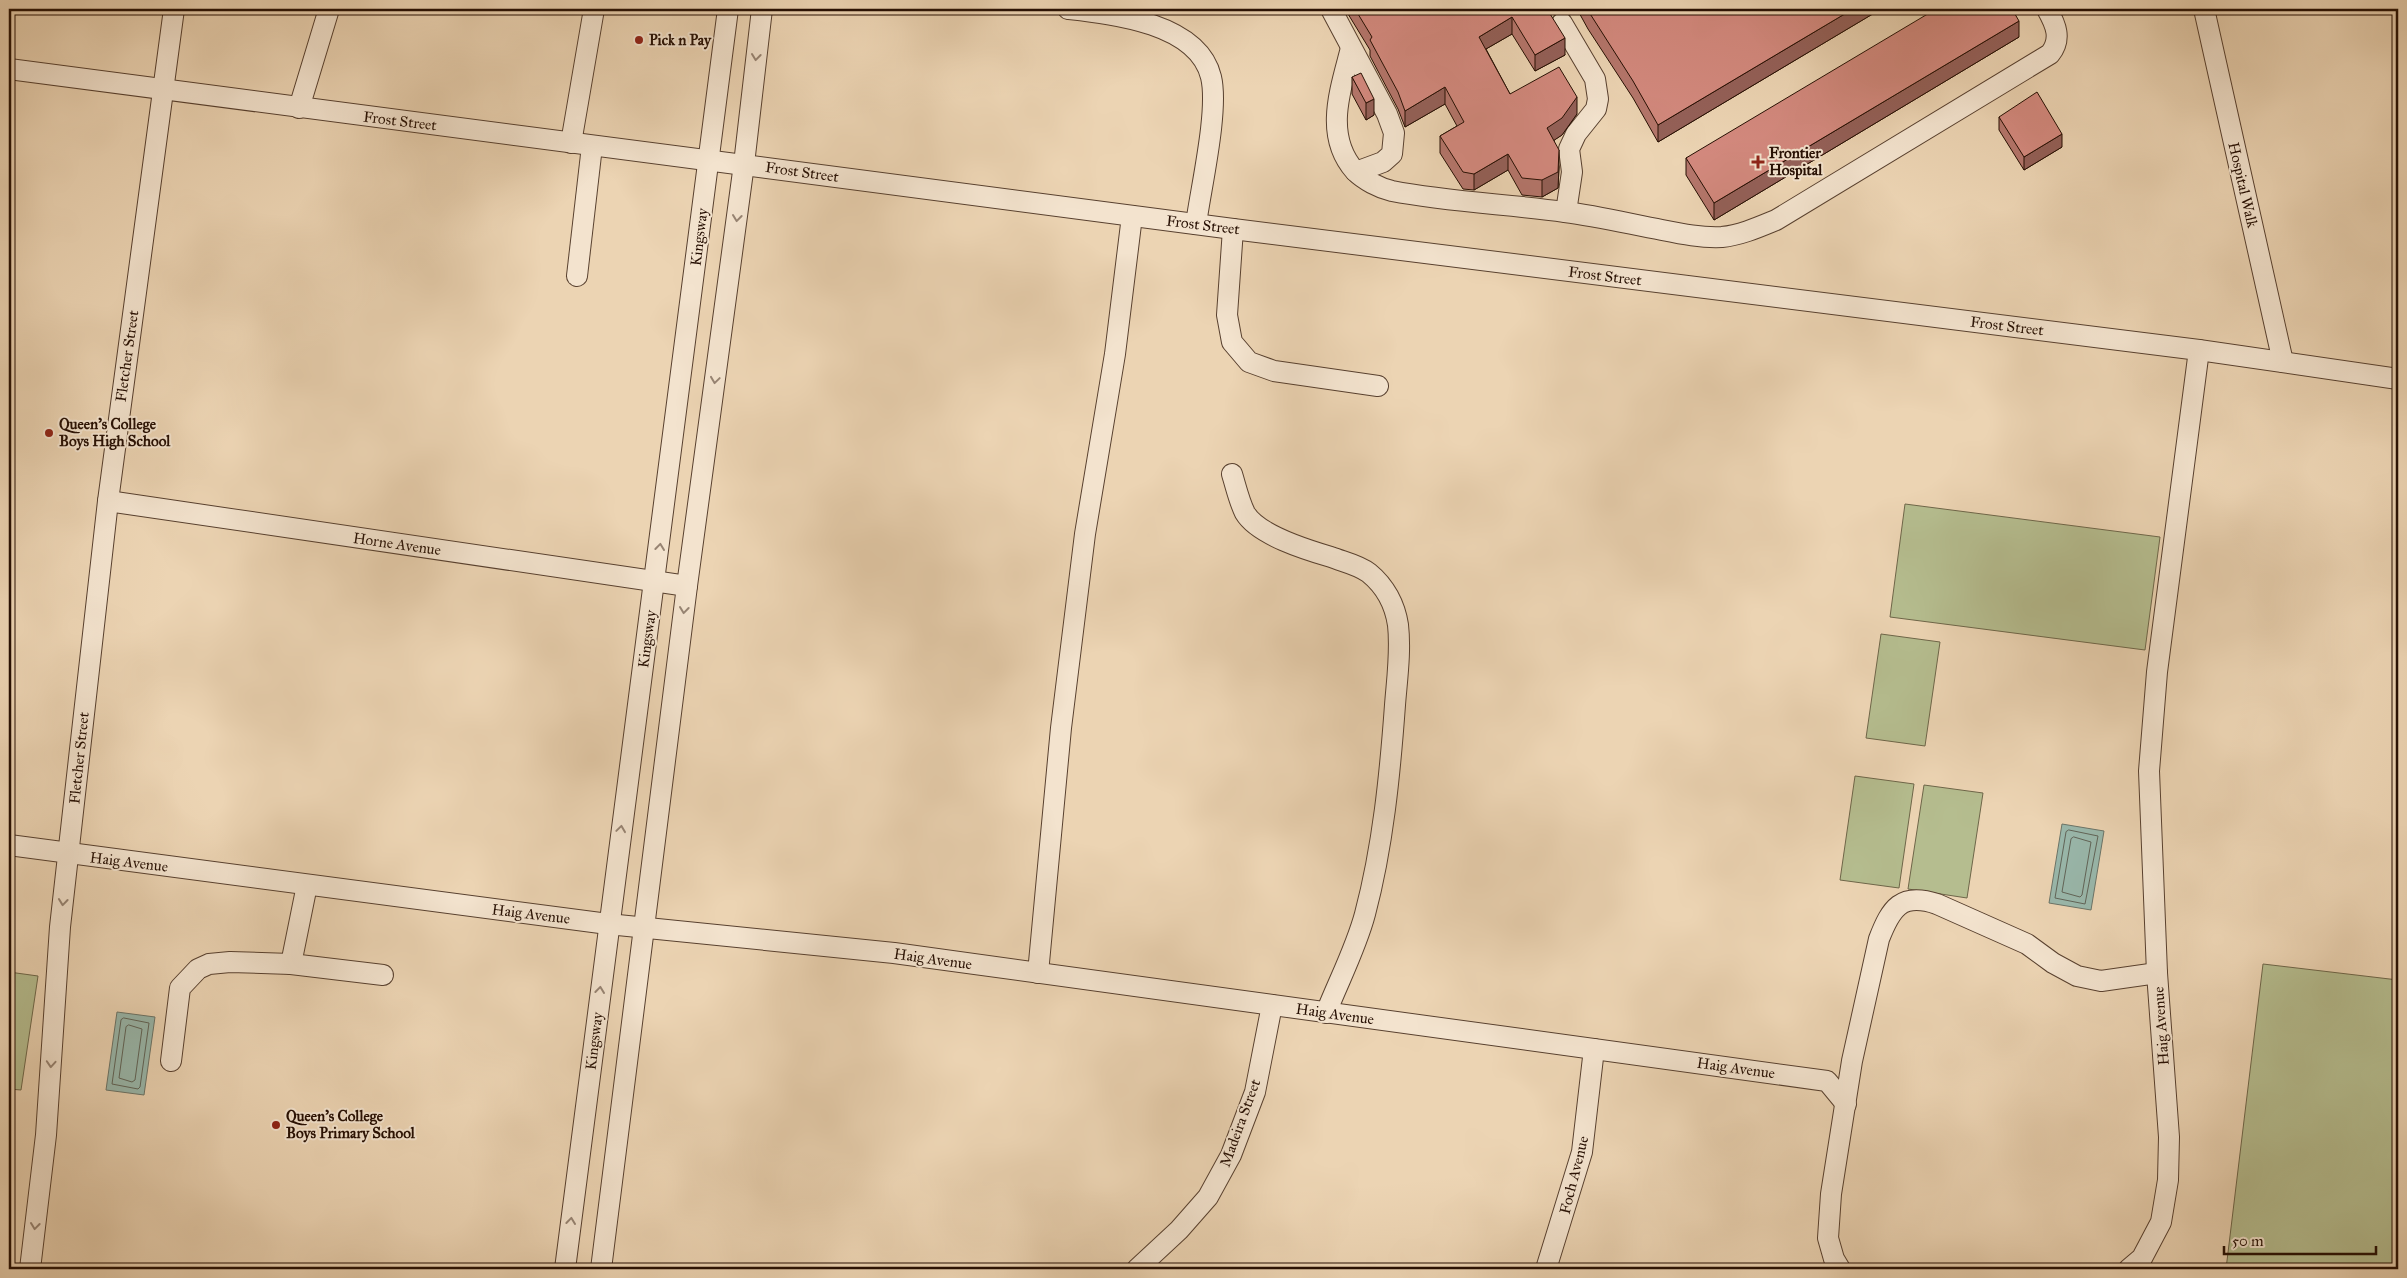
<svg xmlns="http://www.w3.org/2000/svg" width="2407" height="1278" font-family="'IM FELL Great Primer',serif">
  <rect width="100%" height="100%" fill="#ecd4b3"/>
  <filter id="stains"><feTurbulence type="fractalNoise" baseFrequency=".004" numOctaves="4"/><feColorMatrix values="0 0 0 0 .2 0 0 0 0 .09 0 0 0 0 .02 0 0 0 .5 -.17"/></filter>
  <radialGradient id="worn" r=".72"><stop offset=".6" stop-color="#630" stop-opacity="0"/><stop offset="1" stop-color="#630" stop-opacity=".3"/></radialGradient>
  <!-- green -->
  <g fill="#b5bd8f" stroke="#6e6649">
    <polygon points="1905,504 2160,537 2145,650 1890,617"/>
    <polygon points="1881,634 1940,642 1925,746 1866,738"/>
    <polygon points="1855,776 1914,784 1899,888 1840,880"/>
    <polygon points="1924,785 1983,793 1967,898 1908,889"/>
    <polygon points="2263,964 2398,980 2398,1269 2226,1269"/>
    <polygon points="9,972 38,976 21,1090 9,1089"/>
  </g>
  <!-- water -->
  <g fill="#99b8ac" stroke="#6b7468">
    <polygon points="2062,824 2104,831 2091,910 2049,903"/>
    <polygon points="117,1012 155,1017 144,1095 106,1090"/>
  </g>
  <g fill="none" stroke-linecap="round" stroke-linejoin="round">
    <!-- shore -->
    <g stroke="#606458" stroke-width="1">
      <polygon points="2069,830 2098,836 2085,904 2055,898 2066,832"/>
      <polygon points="2074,837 2091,842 2082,895 2080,897 2062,892 2071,839"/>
      <polygon points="124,1018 149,1023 140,1087 138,1089 112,1084 121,1020"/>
      <polygon points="129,1025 142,1029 135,1080 132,1082 119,1078 126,1027"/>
    </g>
    <defs>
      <g id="minor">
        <path d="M1068 9C1113 14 1198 23 1211 77 1219 110 1201 187 1196 224"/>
        <polyline points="1331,9 1387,114 1394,133 1392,154 1383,162 1356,172"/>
        <polyline points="2204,9 2283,362"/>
        <polyline points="1562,23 1595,79 1598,99 1596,109 1576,134 1569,149 1572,172 1566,212"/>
        <path d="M1351 48C1341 88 1323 135 1355 171 1364 180 1379 188 1392 191 1449 202 1507 204 1565 212 1597 216 1630 224 1662 230 1682 234 1702 238 1722 237 1741 235 1759 227 1776 220L2050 54C2062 39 2056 25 2047 9"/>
        <polyline points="9,69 1233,229 2199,350 2398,379"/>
        <polyline points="299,108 329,9"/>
        <polyline points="571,143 594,9"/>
        <polyline points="1233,229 1227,315 1232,342 1249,362 1274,371 1378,386"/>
        <polyline points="577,276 592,146"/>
        <path d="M1232 474C1236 487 1239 501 1245 513 1258 535 1307 550 1331 557 1344 562 1359 565 1369 573 1385 586 1395 605 1398 625 1401 651 1397 679 1395 705 1390 774 1383 846 1365 914 1356 948 1339 980 1326 1013"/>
        <polyline points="108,501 687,586"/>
        <polyline points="9,845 608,924 894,953 1827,1081 1846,1104"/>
        <polyline points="291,964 383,975"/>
        <polyline points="1038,973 1061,728 1085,534 1115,354 1132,216"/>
        <polyline points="171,1061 180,988 198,969 209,964 230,962 291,964 307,885"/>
        <polyline points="30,1269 46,1135 60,927 108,501 174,9"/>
        <polyline points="565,1269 728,9"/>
        <polyline points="601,1269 687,586 744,164 762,9"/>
        <polyline points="1137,1269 1179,1230 1208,1197 1231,1155 1255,1092 1272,1005"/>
        <polyline points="1546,1269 1582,1152 1594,1049"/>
        <path d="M1840 1269 1834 1259 1828 1238 1831 1194 1852 1061 1879 939C1891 908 1901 892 1937 904L2027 944 2053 963 2077 976 2101 981 2157 973"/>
        <polyline points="2129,1269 2142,1258 2161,1222 2168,1180 2169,1137 2157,973 2149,771 2157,672 2199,350"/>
      </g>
    </defs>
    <!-- minor casing -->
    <use href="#minor" stroke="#58402f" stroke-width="22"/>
    <!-- minor -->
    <use href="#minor" stroke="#f3e3ce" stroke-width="20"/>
  </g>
  <!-- wall -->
  <g fill="#b5766c" stroke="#260f03">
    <polygon points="1345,9 1547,9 1565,55 1535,71 1512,34 1486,49 1510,94 1577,114 1562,135 1554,140 1559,167 1558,188 1542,197 1522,195 1508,170 1474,190 1463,189 1440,153 1440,136 1457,126 1445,104 1405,127 1398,109 1370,56 1370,50"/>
    <polygon points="1577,9 1881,9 1658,142 1633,98 1588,29"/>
    <polygon points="2019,37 1714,220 1686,175 1686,158"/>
    <polygon points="1352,77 1374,115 1366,120 1352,94"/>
    <polygon points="1999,117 2062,147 2024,170 1999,130"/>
  </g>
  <!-- shaded-wall -->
  <g fill="#946058" stroke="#260f03">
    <polygon points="1853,9 1881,9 1658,142 1658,125"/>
    <polygon points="1512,17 1512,34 1479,53 1479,37"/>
    <polygon points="2019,21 2019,37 1714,220 1714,203"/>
    <polygon points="1565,38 1565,55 1535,71 1535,55"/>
    <polygon points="1445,87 1445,104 1405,127 1405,111"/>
    <polygon points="1577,97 1577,114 1562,135 1547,145 1547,128"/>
    <polygon points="1374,99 1374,115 1366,120 1366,103"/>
    <polygon points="2062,134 2062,147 2024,170 2024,157"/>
    <polygon points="1559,150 1559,167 1558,188 1542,197 1542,180"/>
    <polygon points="1508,154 1508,170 1474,190 1474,174"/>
  </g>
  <!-- building -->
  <g fill="#d3897e" stroke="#260f03">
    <polygon points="1355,9 1547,9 1565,38 1535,55 1512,17 1479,37 1510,94 1559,67 1577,97 1562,118 1547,128 1559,150 1558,172 1542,180 1522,178 1508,154 1474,174 1463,172 1440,136 1464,122 1445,87 1405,111 1398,92 1370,40 1372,37"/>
    <polygon points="1587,9 1853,9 1658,125 1633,81"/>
    <polygon points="1936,9 2012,9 2019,21 1714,203 1686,158"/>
    <polygon points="1361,73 1374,99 1366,103 1352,77"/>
    <polygon points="2037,92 2062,134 2024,157 1999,117"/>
  </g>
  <!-- one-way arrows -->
  <defs><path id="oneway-chevron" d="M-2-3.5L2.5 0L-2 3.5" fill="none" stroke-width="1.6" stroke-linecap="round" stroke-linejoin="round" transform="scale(1.25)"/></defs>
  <g stroke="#978473">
    <use href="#oneway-chevron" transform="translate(756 57) rotate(97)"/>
    <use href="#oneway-chevron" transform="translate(737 218) rotate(97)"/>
    <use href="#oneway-chevron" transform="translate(715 380) rotate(98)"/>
    <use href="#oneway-chevron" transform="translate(660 547) rotate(-83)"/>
    <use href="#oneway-chevron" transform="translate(684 610) rotate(97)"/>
    <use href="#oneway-chevron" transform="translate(621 829) rotate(-82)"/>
    <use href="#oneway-chevron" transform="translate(63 902) rotate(96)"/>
    <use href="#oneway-chevron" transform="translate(600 990) rotate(-83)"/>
    <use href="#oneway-chevron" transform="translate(51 1064) rotate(94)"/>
    <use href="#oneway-chevron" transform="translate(571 1221) rotate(-83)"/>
    <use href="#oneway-chevron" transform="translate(35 1226) rotate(97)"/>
  </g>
  <!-- markers -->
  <g fill="#8f2418" stroke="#f3e3ce" stroke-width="2">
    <circle cx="639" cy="40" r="5"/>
    <path d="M1755.5 154.5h5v5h5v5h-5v5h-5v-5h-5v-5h5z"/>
    <circle cx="49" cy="433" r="5"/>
    <circle cx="276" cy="1125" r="5"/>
  </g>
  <g text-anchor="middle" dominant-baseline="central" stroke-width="4" stroke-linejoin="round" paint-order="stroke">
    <!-- poi labels -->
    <g font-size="15" font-weight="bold" fill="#260f03" stroke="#f3e3ce" text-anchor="start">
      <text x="649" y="40">Pick n Pay</text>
      <text x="1769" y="153">Frontier<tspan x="1769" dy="17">Hospital</tspan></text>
      <text x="59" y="424">Queen's College<tspan x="59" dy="17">Boys High School</tspan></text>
      <text x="286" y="1116">Queen's College<tspan x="286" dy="17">Boys Primary School</tspan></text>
    </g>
    <!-- street labels -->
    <g font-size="15" fill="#260f03" stroke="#f3e3ce">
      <text transform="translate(400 121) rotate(7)">Frost Street</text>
      <text transform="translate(802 172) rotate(8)">Frost Street</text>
      <text transform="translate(2243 185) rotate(77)">Hospital Walk</text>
      <text transform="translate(1203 225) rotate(7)">Frost Street</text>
      <text transform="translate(699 237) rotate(-83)">Kingsway</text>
      <text transform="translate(1605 276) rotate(7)">Frost Street</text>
      <text transform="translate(2007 326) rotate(7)">Frost Street</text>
      <text transform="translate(127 356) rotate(-82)">Fletcher Street</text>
      <text transform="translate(397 544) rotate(8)">Horne Avenue</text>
      <text transform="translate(647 639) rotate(-82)">Kingsway</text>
      <text transform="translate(79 758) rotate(-84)">Fletcher Street</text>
      <text transform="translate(129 862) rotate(7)">Haig Avenue</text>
      <text transform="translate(531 914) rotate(7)">Haig Avenue</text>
      <text transform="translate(933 959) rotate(8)">Haig Avenue</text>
      <text transform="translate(1335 1014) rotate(8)">Haig Avenue</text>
      <text transform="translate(2161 1026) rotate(-94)">Haig Avenue</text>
      <text transform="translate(594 1041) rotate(-83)">Kingsway</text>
      <text transform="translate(1736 1068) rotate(8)">Haig Avenue</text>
      <text transform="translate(1240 1123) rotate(-70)">Madeira Street</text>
      <text transform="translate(1574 1175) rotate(-76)">Foch Avenue</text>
    </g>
  </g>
  <!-- margin -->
  <rect width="2407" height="1278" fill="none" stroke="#ecd4b3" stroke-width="30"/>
  <rect x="10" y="10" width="2387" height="1258" fill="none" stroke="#260f03" stroke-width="2.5"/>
  <rect x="15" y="15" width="2377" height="1248" fill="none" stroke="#260f03"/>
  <!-- scale -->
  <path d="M2224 1246v8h152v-8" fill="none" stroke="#260f03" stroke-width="2.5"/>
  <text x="2232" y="1246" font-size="15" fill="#260f03" stroke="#f3e3ce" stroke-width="4" paint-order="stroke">50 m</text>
  <rect width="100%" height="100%" filter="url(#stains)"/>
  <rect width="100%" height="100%" fill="url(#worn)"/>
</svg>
